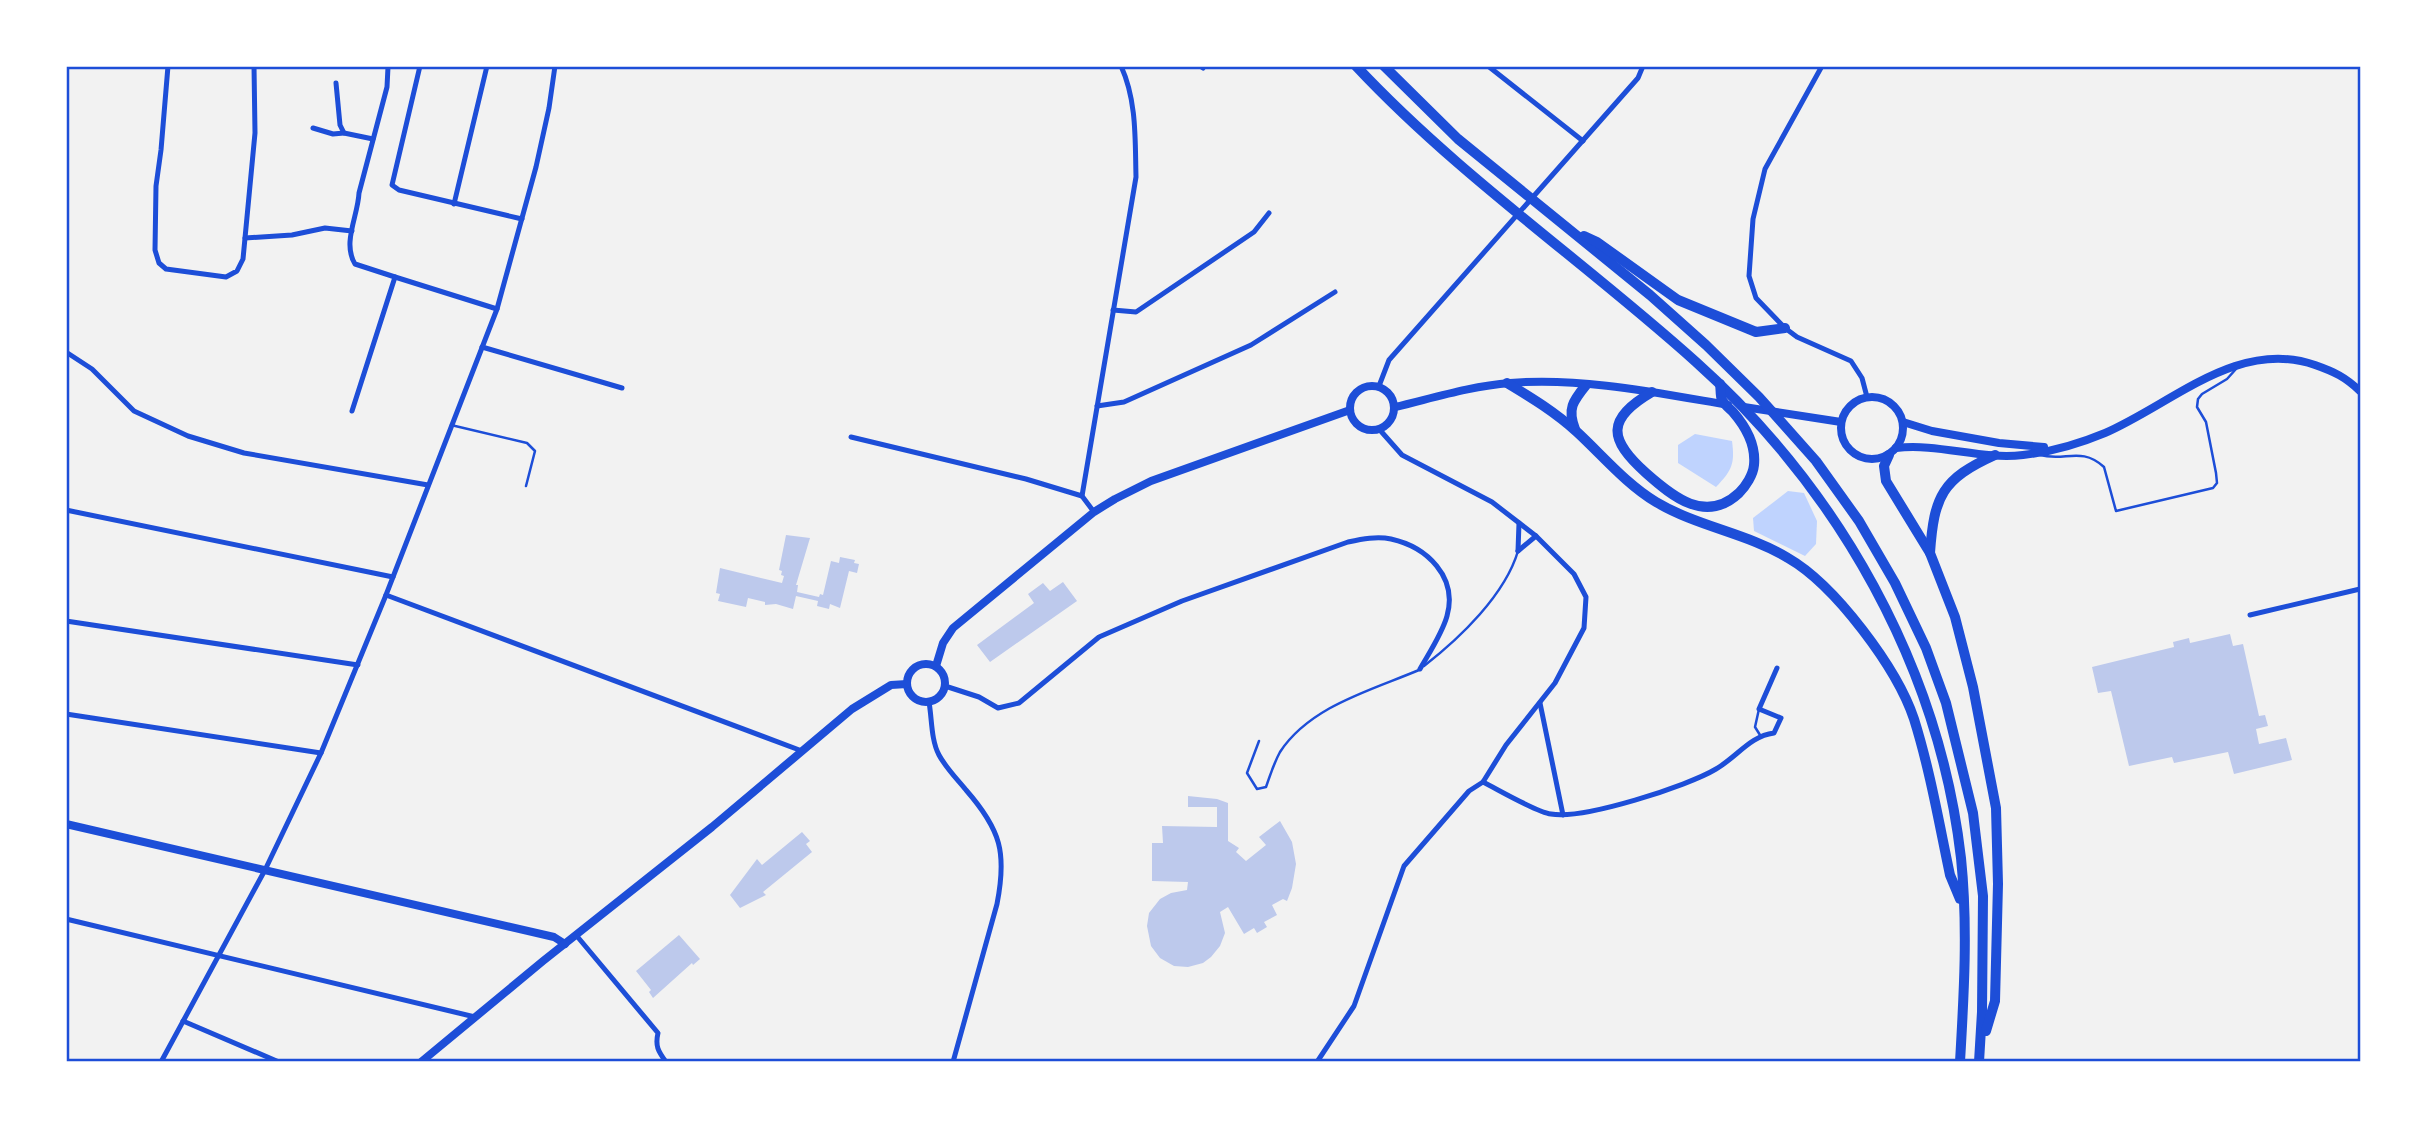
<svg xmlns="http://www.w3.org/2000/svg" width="2427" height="1128" font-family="'Archivo Narrow',sans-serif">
  <rect width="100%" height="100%" fill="#f2f2f2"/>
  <!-- water -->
  <g fill="#bfd3fe">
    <path d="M1695 434 1732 441C1735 464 1732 470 1716 487L1678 463V445Z"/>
    <polygon points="1788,491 1804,493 1817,521 1816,544 1805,556 1754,531 1753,518"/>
  </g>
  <!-- building -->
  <g fill="#bdc9ec">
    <polygon points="786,535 810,538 796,585 798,585 797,592 819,597 820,594 823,595 831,561 839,563 840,557 855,560 854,563 859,564 857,573 849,571 840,608 830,604 829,609 817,606 818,601 796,596 793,609 776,604 765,605 765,602 748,598 746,607 718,601 720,594 716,593 720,568 782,583 784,576 781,575 782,571 779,570"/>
    <polygon points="1063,582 1077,601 990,662 977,645 1034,603 1028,594 1043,583 1050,591"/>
    <polygon points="2230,634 2233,646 2243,644 2259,716 2265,715 2268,726 2256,729 2259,744 2286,738 2292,760 2234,774 2228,752 2174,763 2172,757 2129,766 2111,691 2098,693 2092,667 2174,647 2173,642 2189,638 2190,643"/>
    <polygon points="1188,796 1217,799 1228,803 1228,841 1239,848 1236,852 1246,861 1266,845 1259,837 1280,821 1292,842 1296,864 1292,888 1287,901 1283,899 1272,905 1277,915 1264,922 1267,927 1257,933 1254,928 1244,934 1228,907 1220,912 1225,933 1220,946 1211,957 1203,963 1188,967 1174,966 1160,958 1151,946 1147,926 1149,913 1160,899 1171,893 1187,890 1188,882 1152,881 1152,843 1163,843 1162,826 1217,827 1217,807 1188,807"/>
    <polygon points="802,832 810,841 806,844 812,852 763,892 766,895 740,908 730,895 757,859 762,865"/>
    <polygon points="679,935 700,959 693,965 692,963 653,998 649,992 651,990 636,971"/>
  </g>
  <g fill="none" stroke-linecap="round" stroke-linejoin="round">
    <!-- service -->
    <g stroke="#1d4ed8" stroke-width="2.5">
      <polyline points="451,425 527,443 535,451 526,486"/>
      <path d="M2040 455C2065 462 2081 446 2104 467L2116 511 2213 488 2217 483 2216 473 2206 422 2197 407 2198 399 2202 394 2227 379 2236 369"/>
      <path d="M1424 666C1460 638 1505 595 1518 551"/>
      <polyline points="1759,709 1755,727 1760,735"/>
      <path d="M1259 741 1247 773 1257 789 1266 787C1270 775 1274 763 1280 752 1310 706 1372 690 1419 670"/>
    </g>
    <!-- minor -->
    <g stroke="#1d4ed8" stroke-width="5">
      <polyline points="168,66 161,150 156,186 155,250 159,263 166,269 226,277 237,271 243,259 255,133 254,66"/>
      <polyline points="420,66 392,185 399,190 522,219"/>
      <polyline points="1200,66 1203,68"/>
      <polyline points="1488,66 1583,141"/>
      <polyline points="1822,66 1765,169 1753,219 1749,276 1756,298 1785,328 1797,337 1851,361 1862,378 1867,397"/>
      <path d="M388 67 387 87 359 193C358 216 342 243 355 264L395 277"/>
      <polyline points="336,83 340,125 344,133 373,139"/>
      <polyline points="313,128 333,134 344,133"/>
      <polyline points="454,204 487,66"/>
      <polyline points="245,238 292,235 325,228 352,231"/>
      <polyline points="1113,310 1136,312 1254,232 1269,213"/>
      <polyline points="482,347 622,388"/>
      <polyline points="66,352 92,369 134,411 188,436 244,453 428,485"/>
      <polyline points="1379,386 1389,360 1638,78 1643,66"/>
      <polyline points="1097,406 1124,402 1251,345 1335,292"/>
      <polyline points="352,411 395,277 497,309"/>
      <polyline points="851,437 1026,479 1082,496"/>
      <polyline points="66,510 393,577"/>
      <path d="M1094 512 1082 496 1136 177C1135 140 1137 101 1121 66"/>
      <polyline points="1518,551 1519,523"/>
      <polyline points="1518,551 1536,536"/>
      <polyline points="386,595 802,751"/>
      <polyline points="2250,615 2360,589"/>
      <polyline points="66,621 358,665"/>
      <path d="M945 686 979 697 998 708 1019 703 1099 637 1182 601 1348 542C1362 539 1377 536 1391 539 1427 547 1458 577 1447 616 1442 634 1429 653 1420 669"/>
      <path d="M929 702C932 719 931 740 939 755 946 768 957 779 966 790 1001 830 1007 853 997 904L953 1062"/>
      <polyline points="1540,703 1563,815"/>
      <polyline points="66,714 321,753"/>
      <path d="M1483 782C1499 790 1536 812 1551 814 1583 820 1688 786 1716 769 1737 757 1750 736 1774 733L1781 718 1759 709 1777 668"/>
      <polyline points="66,919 475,1017"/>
      <path d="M576 935 658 1033C655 1046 658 1051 666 1062"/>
      <polyline points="183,1021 279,1062"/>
      <polyline points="161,1062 265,870 321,753 386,595 497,309 536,167 549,108 555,66"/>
      <polyline points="1317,1062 1354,1006 1404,866 1469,791 1483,782 1506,745 1555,683 1584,628 1586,597 1574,574 1536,536 1492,502 1402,455 1379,429"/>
    </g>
    <!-- secondary -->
    <g stroke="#1d4ed8" stroke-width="8">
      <circle cx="1372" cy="408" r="22"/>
      <circle cx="1872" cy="428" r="31"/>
      <path d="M1395 407C1433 398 1471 386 1510 383 1581 377 1658 393 1728 405"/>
      <polyline points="1744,407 1841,422"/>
      <polyline points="1903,422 1932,431 1999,443 2044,447"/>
      <path d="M1896 448C1939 443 1981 460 2023 455 2050 452 2081 443 2105 433 2172 404 2238 338 2315 365 2335 372 2345 377 2360 391"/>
      <circle cx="926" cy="683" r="19"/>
      <polyline points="936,666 943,643 953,628 1094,512 1115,499 1151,481 1350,410"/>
      <polyline points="66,824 554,937 565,944"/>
      <polyline points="421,1062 543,961 712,827 852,709 891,685 907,684"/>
    </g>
    <!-- motorway -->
    <g stroke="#1d4ed8" stroke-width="10">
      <path d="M1356 66C1459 176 1585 262 1696 362 1839 490 1939 667 1961 858 1968 926 1964 994 1960 1062"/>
      <polyline points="1384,66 1458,139 1650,295 1706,345 1759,397 1816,461 1859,521 1895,583 1926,648 1946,703 1973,813 1983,896 1982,1012 1979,1062"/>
      <polyline points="1584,236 1597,242 1678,300 1756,332 1785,328"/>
      <path d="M1507 383C1532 398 1555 412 1577 432 1602 455 1626 484 1656 502 1698 527 1747 533 1788 558 1835 585 1897 668 1914 719 1930 770 1939 823 1950 875L1960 899"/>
      <path d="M1652 392C1606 419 1608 439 1646 473 1673 497 1706 524 1739 493 1746 486 1753 475 1754 465 1756 445 1746 427 1733 412 1730 409 1724 404 1722 400 1720 396 1721 389 1720 384"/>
      <path d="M1575 429C1567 409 1573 401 1586 385"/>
      <polyline points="1889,455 1884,466 1886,481 1930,553 1955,617 1973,687 1996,808 1998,884 1995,1001 1986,1031"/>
      <path d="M1930 553C1934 496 1942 479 1995 455"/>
    </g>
  </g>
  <!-- border -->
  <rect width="2427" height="1128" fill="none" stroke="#ffffff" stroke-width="136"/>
  <rect x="68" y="68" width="2291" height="992" fill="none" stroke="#1d4ed8" stroke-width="2.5"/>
</svg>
